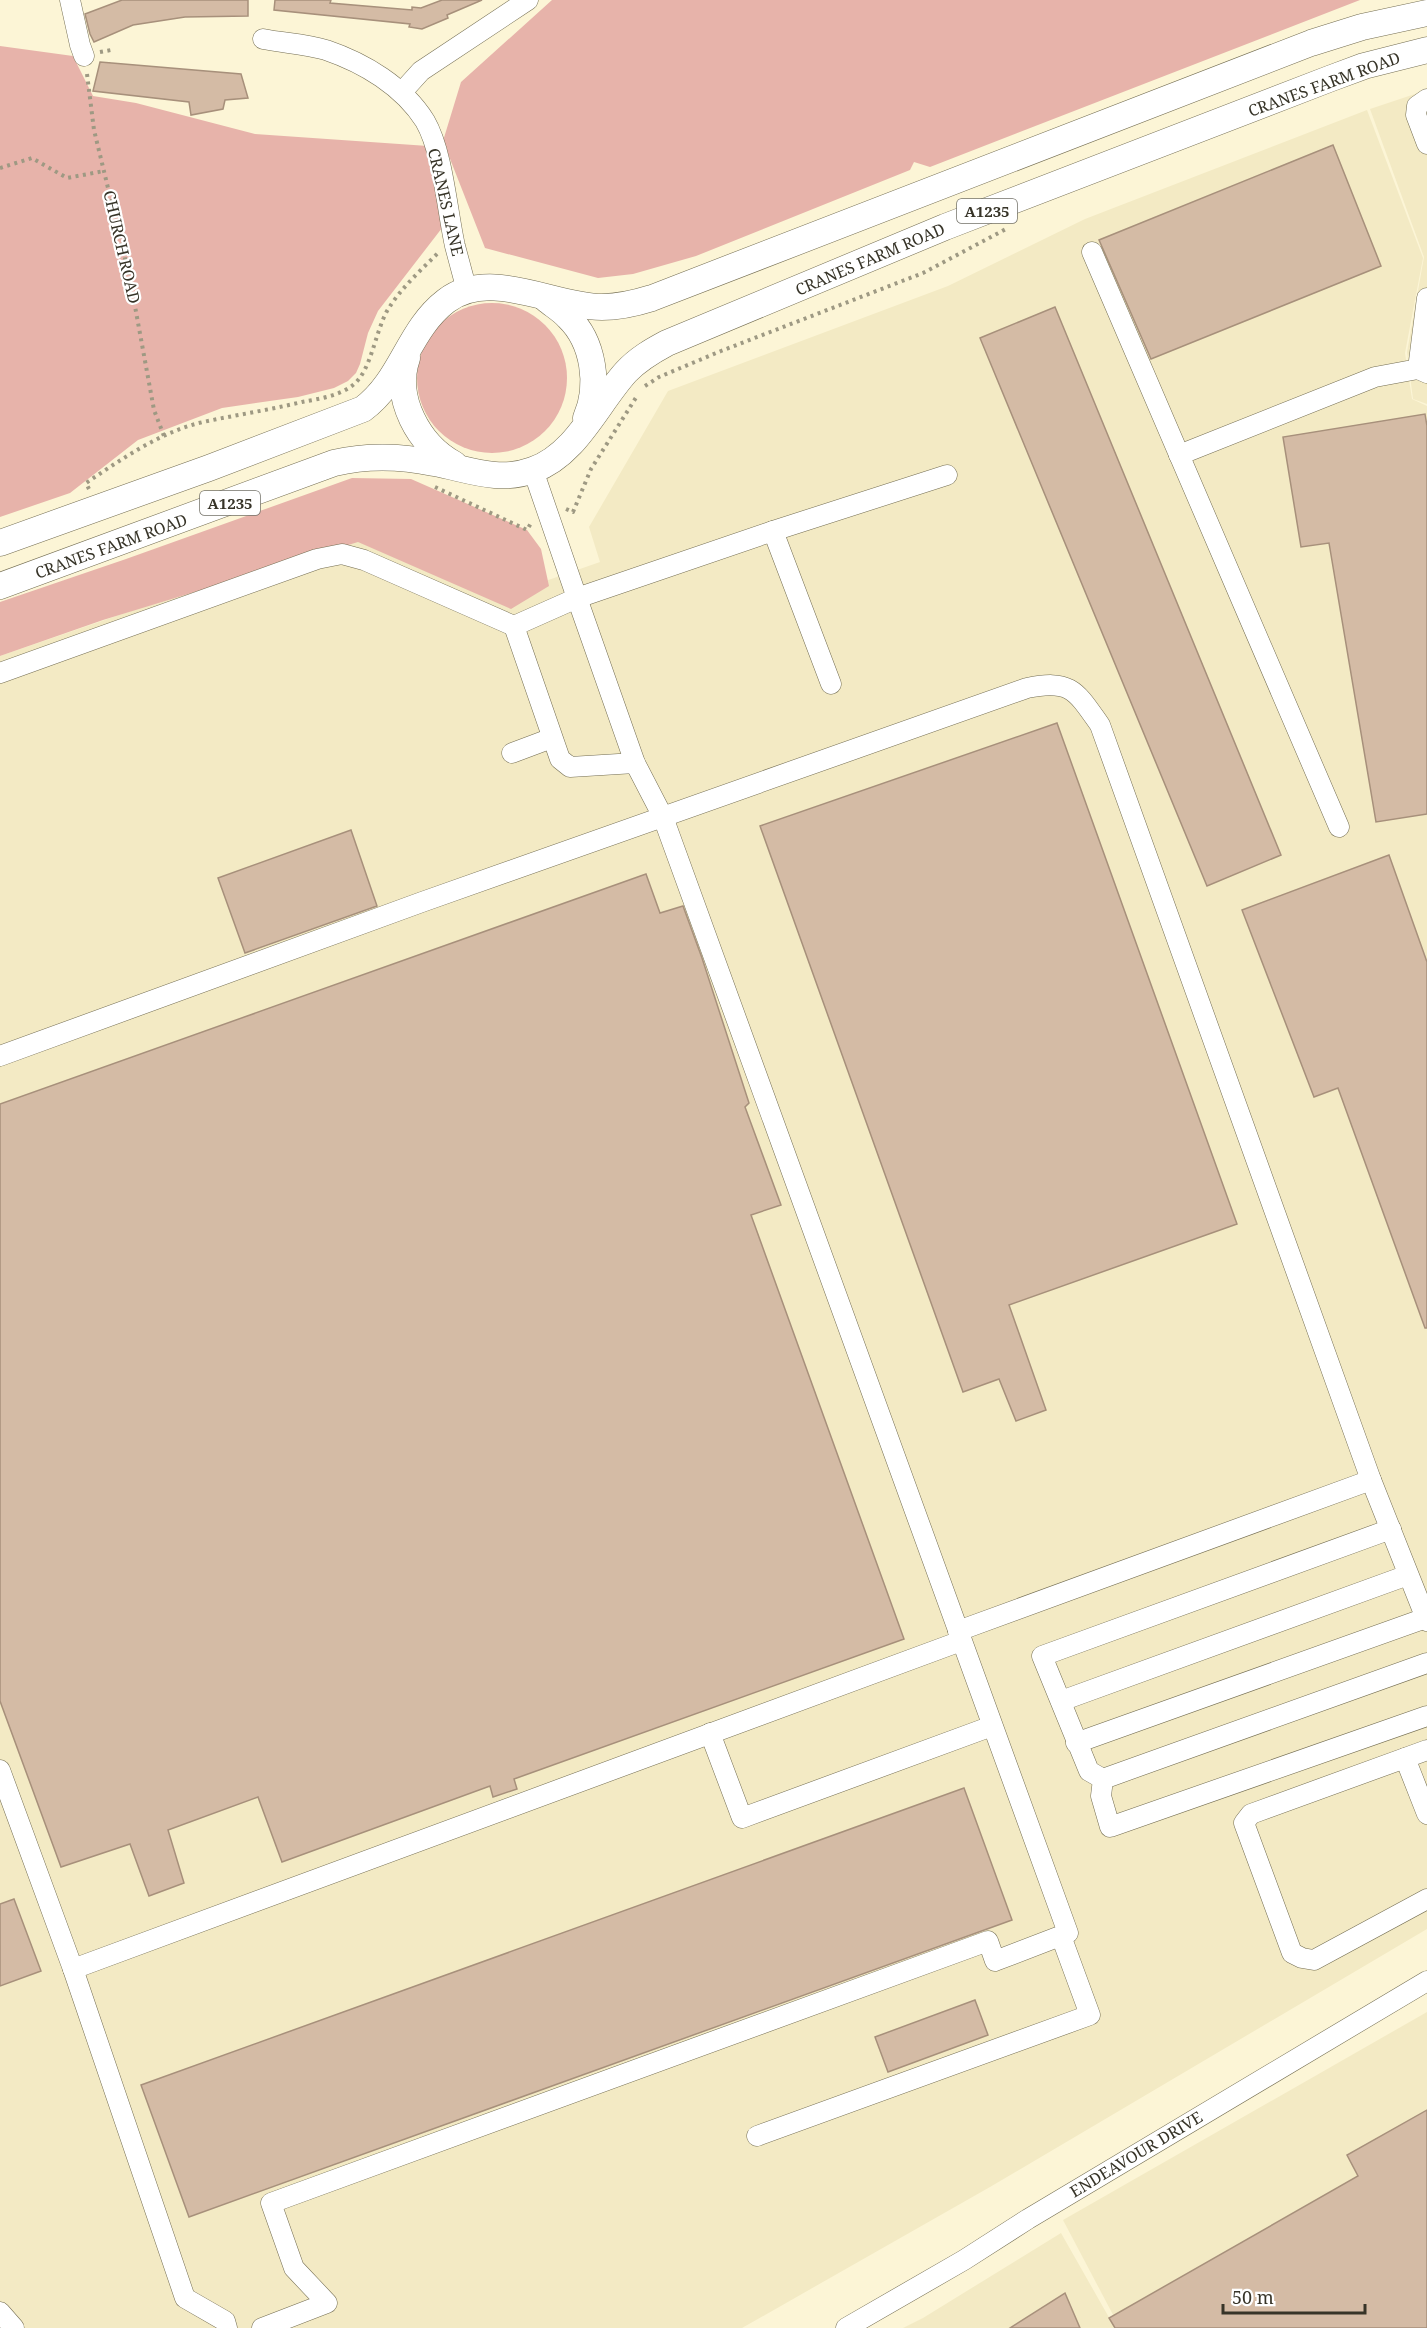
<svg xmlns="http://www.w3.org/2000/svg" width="1427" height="2328" font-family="'Noto Serif',serif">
  <rect width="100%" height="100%" fill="#fcf5d6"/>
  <!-- built -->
  <g fill="#f3eac4">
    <polygon points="1427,90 1427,404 1413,399 1407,352 1424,257 1370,109"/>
    <polygon points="1367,110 1423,258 1405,353 1412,399 1427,406 1427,1929 990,2187 742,2328 0,2328 0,656 367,530 502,596 600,562 589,527 668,391 948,286 1085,219"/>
    <polygon points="1427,2012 1427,2328 1120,2328 1063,2220"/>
    <polygon points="1061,2233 1115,2328 903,2328 923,2318"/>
  </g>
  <!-- green -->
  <g fill="#e7b3aa">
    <polygon points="552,0 1360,0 930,167 914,162 910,170 696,256 633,274 598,278 485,248 443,141 461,82"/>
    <polygon points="0,46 73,56 93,96 136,103 255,134 428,146 442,228 378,311 368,333 360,364 356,373 348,381 334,388 298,397 222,408 138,440 70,493 0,517"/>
    <circle cx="492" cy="378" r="75"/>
    <polygon points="352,478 411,479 527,530 541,549 549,586 511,609 358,542 103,620 0,656 0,602 126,559"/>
  </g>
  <!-- building -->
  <g fill="#d4bba5" stroke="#a7907b" stroke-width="1.5">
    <polygon points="122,0 248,0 248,16 185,17 133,25 94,42 90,34 85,14"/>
    <polygon points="275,0 331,0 330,3 412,10 412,7 421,8 442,0 482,0 447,15 448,18 422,29 409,27 410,24 274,10"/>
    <polygon points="100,62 241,74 248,98 225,100 223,109 191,115 189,102 93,91"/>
    <polygon points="1333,145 1381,266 1151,359 1099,240"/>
    <polygon points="1055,307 1281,855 1207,886 980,338"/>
    <polygon points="1425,414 1427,426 1427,814 1376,822 1329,543 1301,547 1283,437"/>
    <polygon points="1057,723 1237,1224 1009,1305 1046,1410 1016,1421 999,1379 963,1392 760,826"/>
    <polygon points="351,830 377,906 245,953 218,878"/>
    <polygon points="1389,855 1427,962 1427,1328 1425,1328 1338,1088 1314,1097 1242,910"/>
    <polygon points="646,874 660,913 683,906 702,958 749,1103 745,1107 781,1205 751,1215 904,1639 514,1779 517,1789 493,1797 490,1786 282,1862 258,1797 168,1830 184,1883 149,1896 130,1844 61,1867 0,1701 0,1104"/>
    <polygon points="964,1788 1012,1920 189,2217 141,2085"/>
    <polygon points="14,1899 41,1971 0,1986 0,1904"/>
    <polygon points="975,2000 988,2035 888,2072 875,2037"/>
    <polygon points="1427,2110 1427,2328 1115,2328 1109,2318 1358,2176 1347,2155"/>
    <polygon points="1065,2293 1080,2328 1010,2328"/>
  </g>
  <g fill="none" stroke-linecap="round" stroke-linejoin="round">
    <defs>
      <g id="minor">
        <polyline points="70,0 80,45 84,56"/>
        <path d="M263 39C283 43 306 44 326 50 364 63 403 86 425 121 443 152 447 210 455 246 459 261 463 276 467 291"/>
        <polyline points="402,92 421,71 528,0"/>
        <polyline points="1427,99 1417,106 1416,115 1427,144"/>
        <polyline points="1092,252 1339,827"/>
        <polyline points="1418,369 1427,298"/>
        <polyline points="1179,455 1375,377 1418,369 1427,373"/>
        <polyline points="773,531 947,475"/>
        <polyline points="514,626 560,759 570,767 635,763"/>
        <polyline points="0,673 317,559 342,554 364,560 514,626 577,598 533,470"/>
        <polyline points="512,753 552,738"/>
        <path d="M0 1056 422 902 1027 688C1071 679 1076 691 1100 725L1371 1480 958 1631"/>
        <polyline points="1371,1480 1427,1621"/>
        <polyline points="1391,1529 1042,1656 1089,1771 1103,1779 1101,1796 1110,1827 1427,1716"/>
        <polyline points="1061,1701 1408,1575"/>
        <polyline points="710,1733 742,1818 992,1726"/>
        <polyline points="1076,1743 1426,1618"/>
        <polyline points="1427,1750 1251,1814 1244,1823 1292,1953 1302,1958 1314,1960 1427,1899"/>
        <polyline points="1405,1758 1427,1814"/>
        <polyline points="0,1770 73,1969 185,2298 225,2321 227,2328"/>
        <polyline points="1103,1779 1427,1663"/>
        <polyline points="73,1969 961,1641"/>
        <polyline points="757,2136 1090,2015 1061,1936"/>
        <polyline points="0,2312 14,2328"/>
        <polyline points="262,2328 327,2303 294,2268 271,2203 988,1941 995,1961 1068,1933 663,817 635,763 577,598 773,531 831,684"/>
        <polyline points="846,2328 964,2260 1028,2219 1427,1981"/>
      </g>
      <g id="major">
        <path d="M546 299C553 305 562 310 568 317 594 342 600 386 586 418"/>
        <path d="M407 358C393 398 419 445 454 464"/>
        <path d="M0 543 209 468 363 409C402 380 408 330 446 301 490 267 554 307 602 307 620 307 636 303 652 298L1311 43 1362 27 1427 13"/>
        <path d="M0 586 334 463C368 455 400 456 434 463 468 469 498 483 533 470 576 455 597 404 626 372 638 359 652 351 667 343L945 227 1329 79 1364 66 1427 50"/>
      </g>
    </defs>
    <!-- minor casing -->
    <use href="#minor" stroke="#736d52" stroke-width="21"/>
    <!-- major casing -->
    <use href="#major" stroke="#736d52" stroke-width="27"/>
    <!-- path -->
    <g stroke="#9e9983" stroke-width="4" stroke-dasharray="3 4.5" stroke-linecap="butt">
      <polyline points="100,52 111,50"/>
      <polyline points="87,74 94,130 130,279 154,410 164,436"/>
      <polyline points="0,168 32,158 67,178 104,171"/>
      <polyline points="645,386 659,377 721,351 923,273 1006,229"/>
      <polyline points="435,487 527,530 531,523"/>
      <path d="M89 489 86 483C122 459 160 432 203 422 236 415 269 410 302 402 318 399 339 396 353 385 371 371 375 333 387 311 400 289 420 271 438 253"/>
      <polyline points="566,509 573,512 591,469 637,396"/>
    </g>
    <!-- minor -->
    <use href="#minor" stroke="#fff" stroke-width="20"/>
    <!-- major -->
    <use href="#major" stroke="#fff" stroke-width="26"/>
  </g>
  <g text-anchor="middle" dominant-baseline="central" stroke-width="4.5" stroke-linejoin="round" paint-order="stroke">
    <!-- shield labels -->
    <g fill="#fff" stroke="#737168" stroke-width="1.5">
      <rect x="957" y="199" width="60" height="24" rx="4.5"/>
      <rect x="200" y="491" width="60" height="24" rx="4.5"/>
    </g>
    <g font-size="15" font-weight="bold" fill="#373428">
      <text x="987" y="211">A1235</text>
      <text x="230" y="503">A1235</text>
    </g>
    <!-- street labels -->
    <g font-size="16" fill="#373428" stroke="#fff">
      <text transform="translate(1324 84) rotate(-20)">CRANES FARM ROAD</text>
      <text transform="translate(446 202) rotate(77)">CRANES LANE</text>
      <text transform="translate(122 247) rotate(77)">CHURCH ROAD</text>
      <text transform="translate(870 259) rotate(-23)">CRANES FARM ROAD</text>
      <text transform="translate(111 546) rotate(-20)">CRANES FARM ROAD</text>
      <text transform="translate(1136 2154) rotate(-31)">ENDEAVOUR DRIVE</text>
    </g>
  </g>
  <!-- scale -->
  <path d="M1223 2304v9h142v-9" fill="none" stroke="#373428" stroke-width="3"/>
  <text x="1232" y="2304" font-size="18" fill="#373428" stroke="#ffffff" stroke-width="4.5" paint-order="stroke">50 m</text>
</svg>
